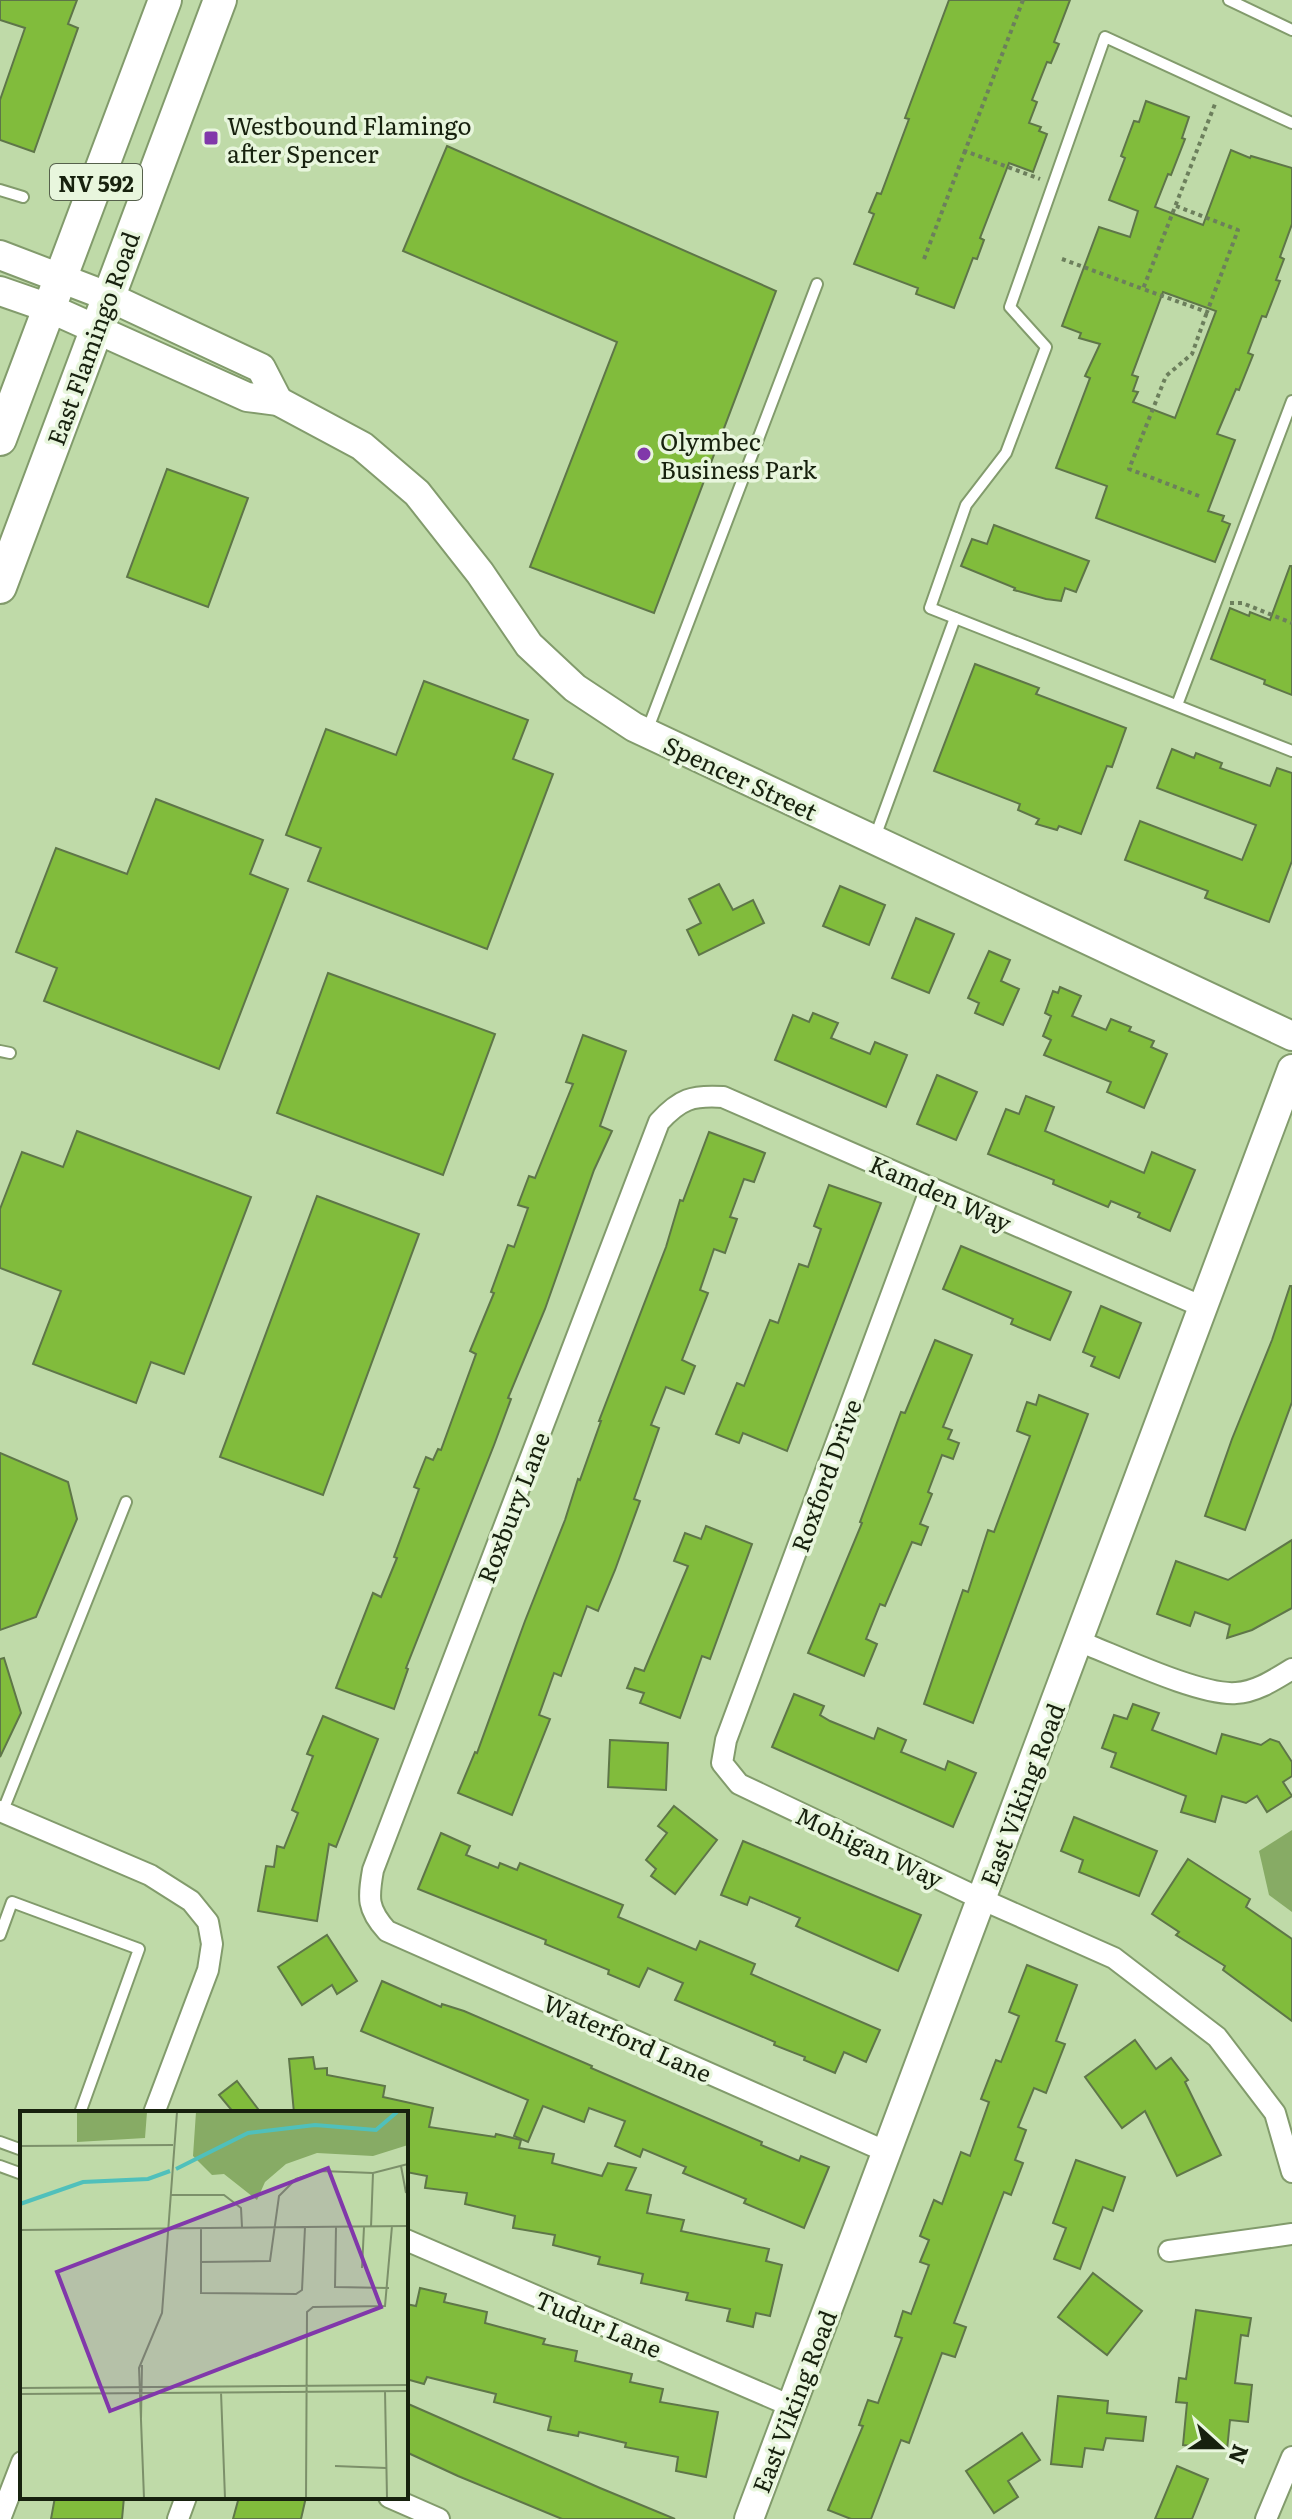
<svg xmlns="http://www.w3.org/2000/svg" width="1292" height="2519" font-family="Literata,serif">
  <rect width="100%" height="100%" fill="#bfdaa8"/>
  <!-- green -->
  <polygon fill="#87ab65" points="1292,1830 1292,1912 1269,1895 1259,1851"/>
  <!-- building -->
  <g fill="#81bc3c" stroke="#5e7648" stroke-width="2" fill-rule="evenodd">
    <polygon points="0,0 77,0 68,24 78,28 34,152 0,140 0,100 25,28 0,20"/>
    <polygon points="949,0 1070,0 1054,42 1059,44 1051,63 1047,62 1032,100 1037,102 1029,123 1041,127 1039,131 1047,134 1033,172 1009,163 980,238 984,240 977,259 973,258 954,308 916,294 918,288 854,264 874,214 869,212 877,193 881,194 909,119 905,118"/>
    <path d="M1146 101 1189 117 1182 138 1185 139 1171 175 1168 174 1155 207 1203 225 1231 150 1250 158 1251 156 1292 168V224L1280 257 1284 259 1276 280 1280 281 1266 317 1262 316 1248 353 1253 355 1239 390 1236 389 1217 434 1235 440 1208 511 1224 516 1222 521 1230 524 1215 562 1096 518 1107 486 1056 468 1090 378 1085 376 1100 344 1079 338 1081 333 1062 326 1099 227 1130 237 1138 211 1109 200 1125 158 1121 156 1134 121 1139 122ZM1163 292 1216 311 1175 418 1133 402 1138 392 1133 391 1138 377 1132 375Z"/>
    <polygon points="447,146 776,291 654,613 530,567 617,342 403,251"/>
    <polygon points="167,469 248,498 208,607 127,577"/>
    <polygon points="994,525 1089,561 1076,592 1065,588 1061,601 1046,599 1014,590 1015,588 961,566 972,539 987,544"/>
    <polygon points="1290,566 1292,566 1292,695 1264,684 1265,680 1211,659 1230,608 1249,616 1250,612 1270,620"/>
    <polygon points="975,664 1039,688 1036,694 1126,728 1112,767 1107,766 1081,834 1059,826 1057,830 1036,824 1039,819 1018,810 1020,804 934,771"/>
    <polygon points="424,681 528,720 513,759 553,774 487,949 308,881 321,848 286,835 326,729 396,755"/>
    <polygon points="1172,749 1194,758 1196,753 1222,763 1220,768 1270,786 1277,768 1292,773 1292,861 1269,922 1205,898 1208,891 1125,860 1140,821 1242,860 1256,825 1157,788"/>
    <polygon points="156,799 263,840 250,874 288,889 219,1069 44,1001 57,968 16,952 56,848 127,874"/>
    <polygon points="719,884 733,910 753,900 764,923 699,955 687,930 701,923 689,899"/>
    <polygon points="840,886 885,905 869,945 823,926"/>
    <polygon points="916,918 954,934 929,993 892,978"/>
    <polygon points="989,951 1010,960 1001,981 1019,989 1003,1025 975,1013 979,1003 968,998"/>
    <polygon points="328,973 495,1034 443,1175 277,1113"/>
    <polygon points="1060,987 1081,996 1072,1016 1106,1030 1111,1019 1131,1027 1129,1031 1154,1041 1151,1047 1167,1054 1144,1108 1107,1092 1111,1082 1044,1055 1051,1040 1043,1036 1051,1016 1045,1013 1053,991 1058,993"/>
    <polygon points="813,1013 838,1023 831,1038 870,1054 875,1042 907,1055 886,1107 775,1060 793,1015 809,1022"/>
    <polygon points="583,1035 626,1051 600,1126 612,1131 594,1170 545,1309 508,1398 511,1399 494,1445 406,1668 408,1669 394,1709 336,1688 373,1593 381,1597 397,1558 394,1557 419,1489 414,1487 426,1457 433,1460 438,1449 441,1450 476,1354 470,1351 494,1293 491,1292 508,1245 514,1247 528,1208 518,1205 529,1176 535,1178 573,1084 566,1082"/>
    <polygon points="937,1075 977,1092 956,1140 917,1124"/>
    <polygon points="1026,1096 1054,1107 1045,1131 1144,1173 1152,1152 1195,1170 1170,1231 1138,1217 1140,1213 1111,1201 1108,1207 1053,1184 1054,1180 988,1154 1006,1109 1019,1114"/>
    <polygon points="77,1131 251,1197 184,1374 151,1362 136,1403 33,1364 61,1291 0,1268 0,1209 22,1152 63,1167"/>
    <polygon points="709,1132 765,1153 754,1182 744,1179 730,1217 737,1219 725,1253 714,1249 700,1290 708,1293 682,1360 695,1366 684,1394 666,1387 651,1425 659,1428 634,1499 640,1501 615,1570 598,1611 587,1606 561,1676 554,1673 539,1715 550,1719 512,1815 458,1793 475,1752 477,1753 525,1621 565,1520 578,1479 580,1480 601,1421 599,1421 666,1247 680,1200 683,1201"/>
    <polygon points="829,1185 881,1203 787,1451 743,1433 739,1443 716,1434 737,1383 744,1386 770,1320 778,1323 799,1264 808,1267 821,1229 814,1226"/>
    <polygon points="317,1196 419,1234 323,1495 220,1457"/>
    <polygon points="961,1246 1071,1292 1050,1340 1011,1324 1013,1319 943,1289"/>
    <polygon points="1290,1286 1292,1286 1292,1402 1245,1530 1205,1516 1232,1439 1272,1340"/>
    <polygon points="1101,1306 1141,1323 1119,1378 1091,1366 1095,1357 1083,1352"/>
    <polygon points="935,1340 972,1355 943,1427 952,1430 948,1439 959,1443 953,1459 942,1455 928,1492 932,1494 920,1524 928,1527 921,1545 912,1542 885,1606 880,1604 866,1639 877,1644 864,1676 808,1653 862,1523 860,1522 901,1412 905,1413"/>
    <polygon points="1039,1395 1088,1414 973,1723 924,1704 963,1590 968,1592 988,1530 994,1532 1030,1436 1017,1431 1027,1402 1036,1405"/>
    <polygon points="0,1453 68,1482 77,1519 36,1617 0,1630"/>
    <polygon points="706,1526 752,1544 710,1659 702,1656 680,1718 640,1703 644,1693 627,1688 635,1668 644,1671 688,1566 674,1561 685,1533 701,1539"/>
    <polygon points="1292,1540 1292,1608 1252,1630 1227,1638 1230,1625 1195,1612 1190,1626 1157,1614 1176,1561 1228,1580"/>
    <polygon points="4,1658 21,1713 0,1757 0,1659"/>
    <polygon points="794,1694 824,1706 820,1715 830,1721 874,1739 878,1728 906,1740 901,1752 945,1770 948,1761 976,1773 953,1827 772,1747"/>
    <polygon points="1133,1704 1159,1713 1152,1730 1216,1754 1222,1734 1261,1745 1270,1739 1279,1742 1292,1762 1292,1776 1283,1782 1292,1796 1267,1812 1257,1796 1246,1803 1222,1796 1215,1822 1181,1812 1186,1796 1111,1767 1116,1753 1102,1748 1114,1715 1127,1719"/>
    <polygon points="323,1716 378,1739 336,1847 329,1844 317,1921 258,1911 266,1866 274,1867 277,1846 284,1848 298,1813 292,1810 313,1756 307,1754"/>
    <polygon points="610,1740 668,1743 666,1790 608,1787"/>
    <polygon points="674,1806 717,1840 675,1894 651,1876 656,1869 646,1860 667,1833 658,1826"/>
    <polygon points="1074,1817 1157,1851 1139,1896 1079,1872 1083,1860 1061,1851"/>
    <polygon points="441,1833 470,1846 466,1855 498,1868 500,1863 517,1870 520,1863 623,1905 618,1917 696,1950 700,1941 755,1964 751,1974 880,2030 866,2062 844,2052 835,2073 804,2060 805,2057 774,2045 775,2042 675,2000 683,1983 648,1968 639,1987 608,1974 609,1970 545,1944 546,1940 418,1889"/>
    <polygon points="743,1841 921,1915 898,1971 796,1926 800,1918 750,1897 747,1905 721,1895"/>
    <polygon points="1188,1859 1250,1899 1246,1907 1292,1939 1292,2021 1223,1970 1225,1966 1176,1935 1179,1932 1152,1914"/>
    <polygon points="327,1935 357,1981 337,1994 332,1985 302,2005 278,1967"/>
    <polygon points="1027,1965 1077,1985 1056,2041 1065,2044 1046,2093 1034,2088 1018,2127 1026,2130 1015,2160 1023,2163 1011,2195 1004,2192 954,2323 966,2327 955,2357 942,2353 909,2443 901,2440 871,2519 851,2519 828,2510 863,2426 859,2425 868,2400 878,2403 902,2338 895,2336 903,2311 911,2314 929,2265 920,2262 929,2240 920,2236 934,2200 942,2204 961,2152 970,2156 989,2102 981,2099 996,2060 1001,2062 1019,2016 1009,2012"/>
    <polygon points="382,1981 441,2007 442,2004 464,2011 592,2066 591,2068 762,2142 761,2145 799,2161 801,2156 829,2167 804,2228 744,2203 746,2199 683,2173 686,2167 643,2149 640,2157 615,2146 625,2121 589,2108 584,2122 543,2106 528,2142 514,2136 528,2100 361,2031"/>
    <polygon points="1135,2040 1156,2069 1171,2058 1188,2080 1185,2082 1221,2155 1177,2176 1145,2111 1122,2128 1085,2077"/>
    <polygon points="313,2057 315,2069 327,2068 327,2075 385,2086 383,2097 433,2108 429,2127 495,2137 496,2134 521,2140 519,2148 554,2154 552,2163 602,2176 608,2163 636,2168 626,2190 651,2195 647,2213 684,2220 681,2231 769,2249 766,2261 782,2265 770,2316 756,2313 753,2327 727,2321 730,2309 686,2300 688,2293 641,2283 643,2274 598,2264 600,2257 553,2245 555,2235 513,2228 515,2216 465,2204 467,2193 425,2188 427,2176 406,2172 406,2113 294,2113 289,2059"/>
    <polygon points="237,2081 261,2113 234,2113 219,2095"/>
    <polygon points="1076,2160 1125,2177 1113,2211 1103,2207 1080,2269 1054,2259 1066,2228 1053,2223"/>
    <polygon points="1093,2273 1142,2311 1107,2355 1058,2317"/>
    <polygon points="420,2288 446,2294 444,2302 487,2312 485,2323 545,2339 543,2344 577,2351 575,2361 632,2374 630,2382 663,2389 660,2402 718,2412 706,2477 676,2471 678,2457 625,2447 626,2443 579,2432 578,2436 548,2430 551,2417 494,2402 496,2394 427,2377 424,2384 406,2379 406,2304 416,2306"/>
    <polygon points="1196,2310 1251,2318 1248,2336 1241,2335 1235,2383 1252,2385 1248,2422 1230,2420 1227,2450 1183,2445 1187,2403 1176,2402 1179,2378 1186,2379"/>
    <polygon points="1058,2396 1108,2401 1107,2413 1146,2417 1143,2441 1106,2438 1103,2450 1085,2448 1082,2467 1051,2464"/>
    <polygon points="406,2403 600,2488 675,2519 562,2519 458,2476 406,2452"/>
    <polygon points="1022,2433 1040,2460 1008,2481 1018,2497 994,2513 966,2471"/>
    <polygon points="1177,2466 1208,2479 1192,2519 1155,2519"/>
    <polygon points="55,2497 124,2497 122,2519 51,2519"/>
    <polygon points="239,2497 306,2497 301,2519 233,2519"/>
  </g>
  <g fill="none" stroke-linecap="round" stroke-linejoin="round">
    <defs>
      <g id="lane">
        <polyline points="1229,0 1292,30"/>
        <polyline points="1292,123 1105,37 1010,307 1046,347 1006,453 966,505 930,608 1292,751"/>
        <polyline points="0,190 23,197"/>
        <polyline points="1177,705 1292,401"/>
        <polyline points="647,731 817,284"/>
        <polyline points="875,837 955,618"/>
        <polyline points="0,1051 10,1053"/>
        <polyline points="2,1813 126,1502"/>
        <polyline points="0,1935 12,1902 139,1949 80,2113"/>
        <polyline points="0,2142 22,2150"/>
        <polyline points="0,2166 22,2174"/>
      </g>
      <g id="street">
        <polyline points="931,1188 726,1740 722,1763 739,1784 981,1899 1114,1958 1217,2037 1275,2113 1292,2172"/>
        <path d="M1078 1641C1115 1655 1200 1696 1236 1693 1256 1692 1274 1680 1292 1669"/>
        <polyline points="0,1811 150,1875 191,1901 208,1922 212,1944 208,1970 154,2113"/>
        <path d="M887 2152 387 1931C367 1909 368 1898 373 1870L659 1122C680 1099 692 1095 723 1097L1203 1307"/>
        <polyline points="406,2240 791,2406"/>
        <polyline points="1169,2251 1292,2234"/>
        <polyline points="389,2497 439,2519"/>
        <polyline points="0,2519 22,2462"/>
        <polyline points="178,2519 186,2497"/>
        <polyline points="1266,2519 1292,2457"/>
      </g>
      <g id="secondary">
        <polyline points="0,255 107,296 261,368 278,401"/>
        <polyline points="0,291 49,308 247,397 278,401 362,446 417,493 480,573 529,645 575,688 634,727 1292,1036"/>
        <polyline points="749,2519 1292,1069"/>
      </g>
      <g id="primary">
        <polyline points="0,439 165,0"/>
        <polyline points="0,587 220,0"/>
      </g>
    </defs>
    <!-- lane casing -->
    <use href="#lane" stroke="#829b6c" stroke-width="14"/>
    <!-- street casing -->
    <use href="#street" stroke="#829b6c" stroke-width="24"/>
    <!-- secondary casing -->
    <use href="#secondary" stroke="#829b6c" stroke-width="32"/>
    <!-- primary casing -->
    <use href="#primary" stroke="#829b6c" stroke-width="36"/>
    <!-- path -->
    <g stroke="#6c7f5c" stroke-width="4" stroke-dasharray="4 4" stroke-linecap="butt">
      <polyline points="1023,0 965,151 1040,179"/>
      <polyline points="1176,206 1238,230 1207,312 1143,289 1215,104"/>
      <polyline points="924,259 965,151"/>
      <polyline points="1062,259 1143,289"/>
      <polyline points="1199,496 1129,469 1166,376 1192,354 1207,312"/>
      <polyline points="1230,603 1242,603 1292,623"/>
    </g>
    <!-- lane -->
    <use href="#lane" stroke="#fff" stroke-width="10"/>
    <!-- street -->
    <use href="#street" stroke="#fff" stroke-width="20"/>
    <!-- secondary -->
    <use href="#secondary" stroke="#fff" stroke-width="28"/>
    <!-- primary -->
    <use href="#primary" stroke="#fff" stroke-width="32"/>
  </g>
  <!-- markers -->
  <g fill="#8138aa" stroke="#e8f6dd" stroke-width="3">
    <rect x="203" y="130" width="16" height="16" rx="4"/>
    <circle cx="644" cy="454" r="8"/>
  </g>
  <g text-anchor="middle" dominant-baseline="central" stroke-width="7" stroke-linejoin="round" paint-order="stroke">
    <!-- shield labels -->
    <rect fill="#e8f6dd" stroke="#56614c" stroke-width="2" x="50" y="164" width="92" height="36" rx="6"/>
    <g font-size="22" font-weight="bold" fill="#17210e">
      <text x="96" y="182">NV 592</text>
    </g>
    <!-- poi labels -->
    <g font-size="24" fill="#17210e" stroke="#e8f6dd" text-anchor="start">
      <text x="227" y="124">Westbound Flamingo<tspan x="227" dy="28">after Spencer</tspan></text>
      <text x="660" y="440">Olymbec<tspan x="660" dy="28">Business Park</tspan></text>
    </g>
    <!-- street labels -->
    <g font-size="24" fill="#17210e" stroke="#e8f6dd">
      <text transform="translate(92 338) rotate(-70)">East Flamingo Road</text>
      <text transform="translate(741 777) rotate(25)">Spencer Street</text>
      <text transform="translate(941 1192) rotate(24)">Kamden Way</text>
      <text transform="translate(825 1475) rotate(-70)">Roxford Drive</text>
      <text transform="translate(512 1507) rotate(-69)">Roxbury Lane</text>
      <text transform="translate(1021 1794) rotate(-69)">East Viking Road</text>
      <text transform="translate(870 1846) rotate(25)">Mohigan Way</text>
      <text transform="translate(628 2037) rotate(24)">Waterford Lane</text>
      <text transform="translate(599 2323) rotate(23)">Tudur Lane</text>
      <text transform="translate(793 2401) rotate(-69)">East Viking Road</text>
    </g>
  </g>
  <!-- overview -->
  <g transform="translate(20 2111)">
    <rect width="388" height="388" fill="#bfdaa8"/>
    <path d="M57 1H127L125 27 57 31ZM176 1H388V34L353 45 297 42 266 53 245 71 237 89 204 63 192 64 173 45Z" fill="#87ab65"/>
    <path fill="none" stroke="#50c0bb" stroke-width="4" d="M156 58 228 22 295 14 356 19 377 1M0 93 63 71 128 68 150 60"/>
    <path fill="none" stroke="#7c906a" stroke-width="2" d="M0 35 153 34M381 55 386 82M151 84H204L221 97 222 116M316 116 315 176 369 177M351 116 353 62M181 117V182L276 183 282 179 285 116M0 119 388 115M180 151 250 150 259 85 276 68 301 60 353 62 388 53M342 157 344 116M0 277 388 274M365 280 367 387M201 281 205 387M0 283 388 280M121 307 122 254M315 355 366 357M124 387 119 257 142 202 157 1M286 387 287 201 293 196 365 195 372 115"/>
    <path fill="#8138aa" fill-opacity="0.15" stroke="#8138aa" stroke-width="4" d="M308 57 361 196 90 300 37 161Z"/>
    <rect width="388" height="388" fill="none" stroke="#17210e" stroke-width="4"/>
  </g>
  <!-- north arrow -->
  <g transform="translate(1220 2447) rotate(111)" stroke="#e8f6dd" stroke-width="6" paint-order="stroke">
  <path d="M0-6L14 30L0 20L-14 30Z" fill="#17210e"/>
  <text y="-12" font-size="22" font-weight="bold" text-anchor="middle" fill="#17210e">N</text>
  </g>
</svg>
